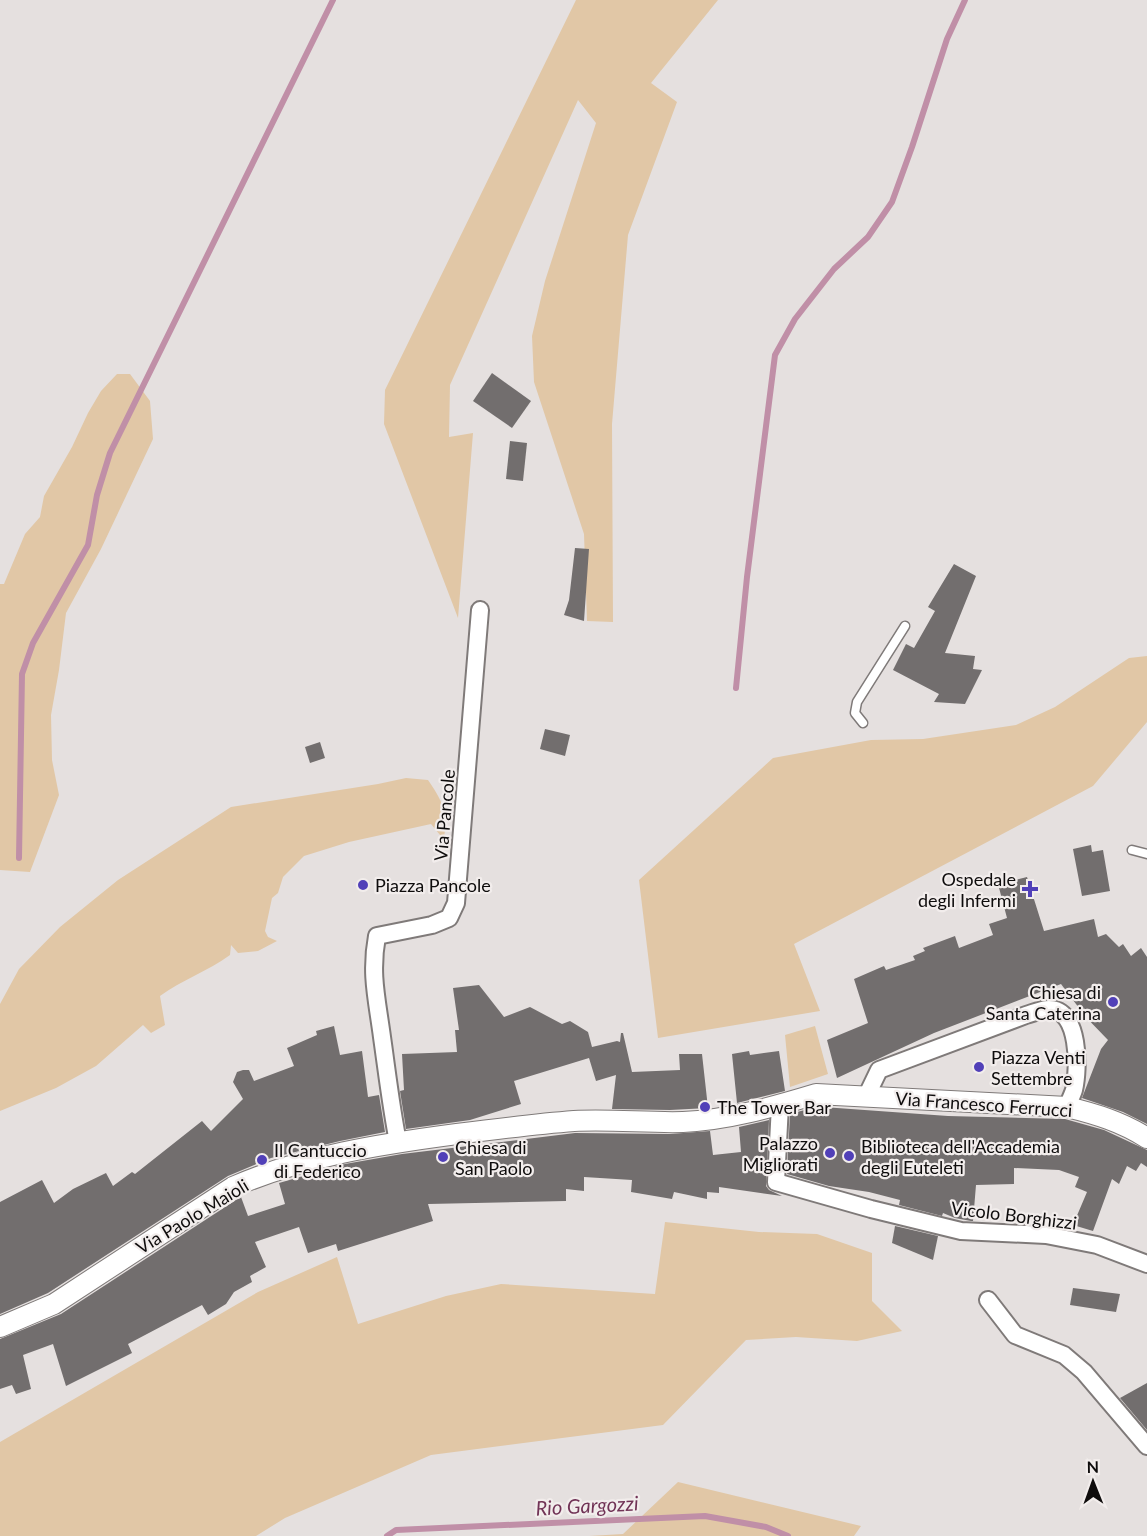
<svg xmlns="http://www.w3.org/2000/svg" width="1147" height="1536" font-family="Lato,sans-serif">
  <rect width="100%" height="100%" fill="#e5e0df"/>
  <!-- green -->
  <g fill="#e1c7a6">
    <polygon points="576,0 718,0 651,83 677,102 628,235 612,424 613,622 587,621 584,534 534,382 532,336 545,281 596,123 578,100 450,385 449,437 473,433 458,618 384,424 385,390"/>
    <polygon points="117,374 130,374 150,401 153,439 101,549 66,613 59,670 51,715 52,760 59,795 30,872 0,870 0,584 4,584 25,534 40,517 44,496 72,447 88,413 101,391"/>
    <polygon points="1147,656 1147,722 1093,786 794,944 820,1011 658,1038 639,880 773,758 871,740 923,739 1016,725 1055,707 1129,658"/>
    <path d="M406 778 428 780C449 810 447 818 442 853L440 835 431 824 349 842 304 856 283 877 278 893 272 898 265 931 268 937 277 941 258 951 238 953 231 945 230 955C208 971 182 980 160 996L165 1025 151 1033 143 1025 96 1066 56 1088 0 1111V1004L19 969 60 927 118 880 231 807 378 784Z"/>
    <polygon points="815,1026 828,1074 790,1087 785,1035"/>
    <polygon points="665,1222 759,1232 817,1234 872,1253 872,1301 902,1331 857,1341 796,1337 746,1340 663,1425 431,1455 285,1518 256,1536 0,1536 0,1442 258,1292 337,1257 358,1324 446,1296 501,1284 655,1294"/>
    <polygon points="678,1482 861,1526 854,1536 589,1536 623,1534"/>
  </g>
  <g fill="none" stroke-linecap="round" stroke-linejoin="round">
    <!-- stream -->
    <g stroke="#c08fa7" stroke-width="6">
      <polyline points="736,688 747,577 775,355 795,319 834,269 868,237 892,202 912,147 947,39 965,0"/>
      <polyline points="19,858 22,674 33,643 88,545 97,495 110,453 333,0"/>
      <polyline points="387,1536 396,1530 705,1516 766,1527 788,1536"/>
    </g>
  </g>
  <!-- building -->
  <g fill="#726e6e">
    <polygon points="492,373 531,401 512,428 473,401"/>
    <polygon points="510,441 527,443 523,481 506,479"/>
    <polygon points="575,548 589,549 584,621 564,615 569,600"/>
    <polygon points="954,564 976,576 945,653 975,656 973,669 982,670 965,704 934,702 939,694 893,670 906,644 914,648 935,611 928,607"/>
    <polygon points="545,729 570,735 565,756 540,749"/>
    <polygon points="320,742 325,758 310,763 305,747"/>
    <polygon points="1091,845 1092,852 1103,850 1110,891 1082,896 1073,849"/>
    <polygon points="1027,877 1044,931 1094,919 1098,937 1106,934 1119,947 1123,944 1131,956 1141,948 1147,957 1147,1124 1123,1112 1082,1098 1101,1049 1108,1040 1078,1009 1079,1008 1061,984 934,1033 837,1078 827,1040 868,1023 854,979 884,966 886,970 915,960 913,956 925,951 923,948 955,936 959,948 993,935 989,924 1007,918 998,884"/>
    <polygon points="479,985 504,1017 530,1007 562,1024 570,1021 588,1032 592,1047 617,1041 620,1042 621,1033 623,1033 632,1072 680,1070 679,1054 702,1054 708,1108 670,1110 612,1109 616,1075 596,1081 589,1058 514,1081 521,1104 470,1120 406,1129 400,1091 404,1090 402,1054 457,1052 455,1030 459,1030 453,988"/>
    <polygon points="334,1026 340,1055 362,1051 368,1097 379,1095 385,1132 340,1141 271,1158 228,1176 48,1293 0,1314 0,1202 42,1180 54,1203 73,1189 106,1173 113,1186 132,1172 135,1174 202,1121 211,1131 243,1099 233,1082 237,1072 243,1070 249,1070 254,1081 294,1066 287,1048 317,1035 316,1031"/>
    <polygon points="749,1051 750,1055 779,1051 785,1091 737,1103 732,1054"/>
    <polygon points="823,1107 948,1116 1065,1119 1104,1130 1147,1150 1147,1167 1141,1163 1136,1171 1127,1166 1119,1184 1112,1179 1093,1231 1073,1225 1087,1192 1075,1187 1079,1177 1059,1170 1014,1168 1014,1184 976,1185 973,1221 971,1221 955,1218 943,1213 942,1216 899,1205 900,1200 869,1192 829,1186 787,1174 790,1114 812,1108"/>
    <polygon points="769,1120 766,1186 769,1190 782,1196 719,1187 719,1193 707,1192 707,1199 674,1192 672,1199 631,1192 632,1180 584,1177 584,1191 566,1189 566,1201 428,1204 433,1221 338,1251 336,1244 308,1253 299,1227 255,1242 266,1267 250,1276 252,1282 234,1292 226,1304 208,1315 202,1305 128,1344 132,1353 66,1386 53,1344 23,1355 31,1389 16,1394 12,1385 0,1389 0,1339 61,1314 239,1198 241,1197 248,1216 285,1204 279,1183 345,1164 402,1154 575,1133 670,1134 710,1131 713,1155 741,1152 739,1127"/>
    <polygon points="895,1226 938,1236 933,1260 892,1243"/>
    <polygon points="1073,1288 1120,1294 1116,1312 1070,1305"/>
    <polygon points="1147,1383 1147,1430 1120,1398"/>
  </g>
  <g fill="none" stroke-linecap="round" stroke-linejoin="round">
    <defs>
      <g id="service">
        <polyline points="863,723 855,713 857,702 905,626"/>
        <polyline points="1132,850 1147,854"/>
      </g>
      <g id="minor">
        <path d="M866 1097 879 1070 1026 1015C1033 1013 1042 1009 1049 1009 1080 1009 1079 1069 1074 1090 1072 1096 1069 1102 1067 1107"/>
        <polyline points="780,1105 776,1182 871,1209 961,1231 1046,1235 1097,1245 1147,1264"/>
        <path d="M398 1142C391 1107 387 1072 382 1037 377 999 370 974 377 936L432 925 449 918 456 903 480 610"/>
        <polyline points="988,1300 1015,1335 1064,1355 1084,1372 1147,1446"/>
      </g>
      <path id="tertiary" d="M0 1327 54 1304 233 1187C303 1156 381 1144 457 1134 496 1129 535 1124 574 1121 611 1119 647 1123 683 1122 728 1120 773 1107 816 1094L1067 1107C1096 1114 1122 1122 1147 1138"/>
    </defs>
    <!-- service casing -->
    <use href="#service" stroke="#7f7a79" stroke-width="11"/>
    <!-- minor casing -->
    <use href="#minor" stroke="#7f7a79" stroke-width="20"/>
    <!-- tertiary casing -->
    <use href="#tertiary" stroke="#7f7a79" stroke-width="22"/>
    <!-- service -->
    <use href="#service" stroke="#fff" stroke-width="8"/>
    <!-- minor -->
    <use href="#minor" stroke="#fff" stroke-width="16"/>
    <!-- tertiary -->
    <use href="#tertiary" stroke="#fff" stroke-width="20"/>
  </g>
  <!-- markers -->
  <g fill="#5140b8" stroke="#f2edec" stroke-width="2">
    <circle cx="363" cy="885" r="6"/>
    <path d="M1027 880h6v6h6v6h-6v6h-6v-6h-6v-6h6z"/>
    <circle cx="1113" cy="1002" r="6"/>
    <circle cx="979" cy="1067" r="6"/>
    <circle cx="705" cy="1107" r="6"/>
    <circle cx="830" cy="1153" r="6"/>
    <circle cx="849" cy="1156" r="6"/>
    <circle cx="443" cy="1157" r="6"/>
    <circle cx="262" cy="1160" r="6"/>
  </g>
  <g text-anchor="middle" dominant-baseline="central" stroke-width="4.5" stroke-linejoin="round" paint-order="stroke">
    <!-- street labels -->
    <g font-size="18" fill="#0e0c0c" stroke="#f2edec">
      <text transform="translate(444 815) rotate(-85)">Via Pancole</text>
      <text transform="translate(984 1104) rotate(4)">Via Francesco Ferrucci</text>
      <text transform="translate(1014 1215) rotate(7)">Vicolo Borghizzi</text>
      <text transform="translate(192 1216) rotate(-31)">Via Paolo Maioli</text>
    </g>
    <!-- poi labels -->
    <g font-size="18" fill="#0e0c0c" stroke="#f2edec" text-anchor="start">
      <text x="1016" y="879" text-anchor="end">Ospedale<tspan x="1016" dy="21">degli Infermi</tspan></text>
      <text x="375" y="885">Piazza Pancole</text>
      <text x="1101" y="992" text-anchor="end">Chiesa di<tspan x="1101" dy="21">Santa Caterina</tspan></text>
      <text x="991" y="1057">Piazza Venti<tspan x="991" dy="21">Settembre</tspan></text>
      <text x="717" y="1107">The Tower Bar</text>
      <text x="818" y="1143" text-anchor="end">Palazzo<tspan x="818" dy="21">Migliorati</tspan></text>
      <text x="861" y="1146">Biblioteca dell'Accademia<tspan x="861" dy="21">degli Euteleti</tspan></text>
      <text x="455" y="1147">Chiesa di<tspan x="455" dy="21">San Paolo</tspan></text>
      <text x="274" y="1150">Il Cantuccio<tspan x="274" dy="21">di Federico</tspan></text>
    </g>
    <!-- water labels -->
    <g font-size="20" font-style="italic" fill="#713356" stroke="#f2edec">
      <text transform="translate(587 1505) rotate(-3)">Rio Gargozzi</text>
    </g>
  </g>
  <!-- north arrow -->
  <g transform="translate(1093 1482) rotate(359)" stroke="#f2edec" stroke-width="4.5" paint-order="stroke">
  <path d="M0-4.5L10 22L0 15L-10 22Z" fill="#0e0c0c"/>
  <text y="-9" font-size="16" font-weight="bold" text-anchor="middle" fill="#0e0c0c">N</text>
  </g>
</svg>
